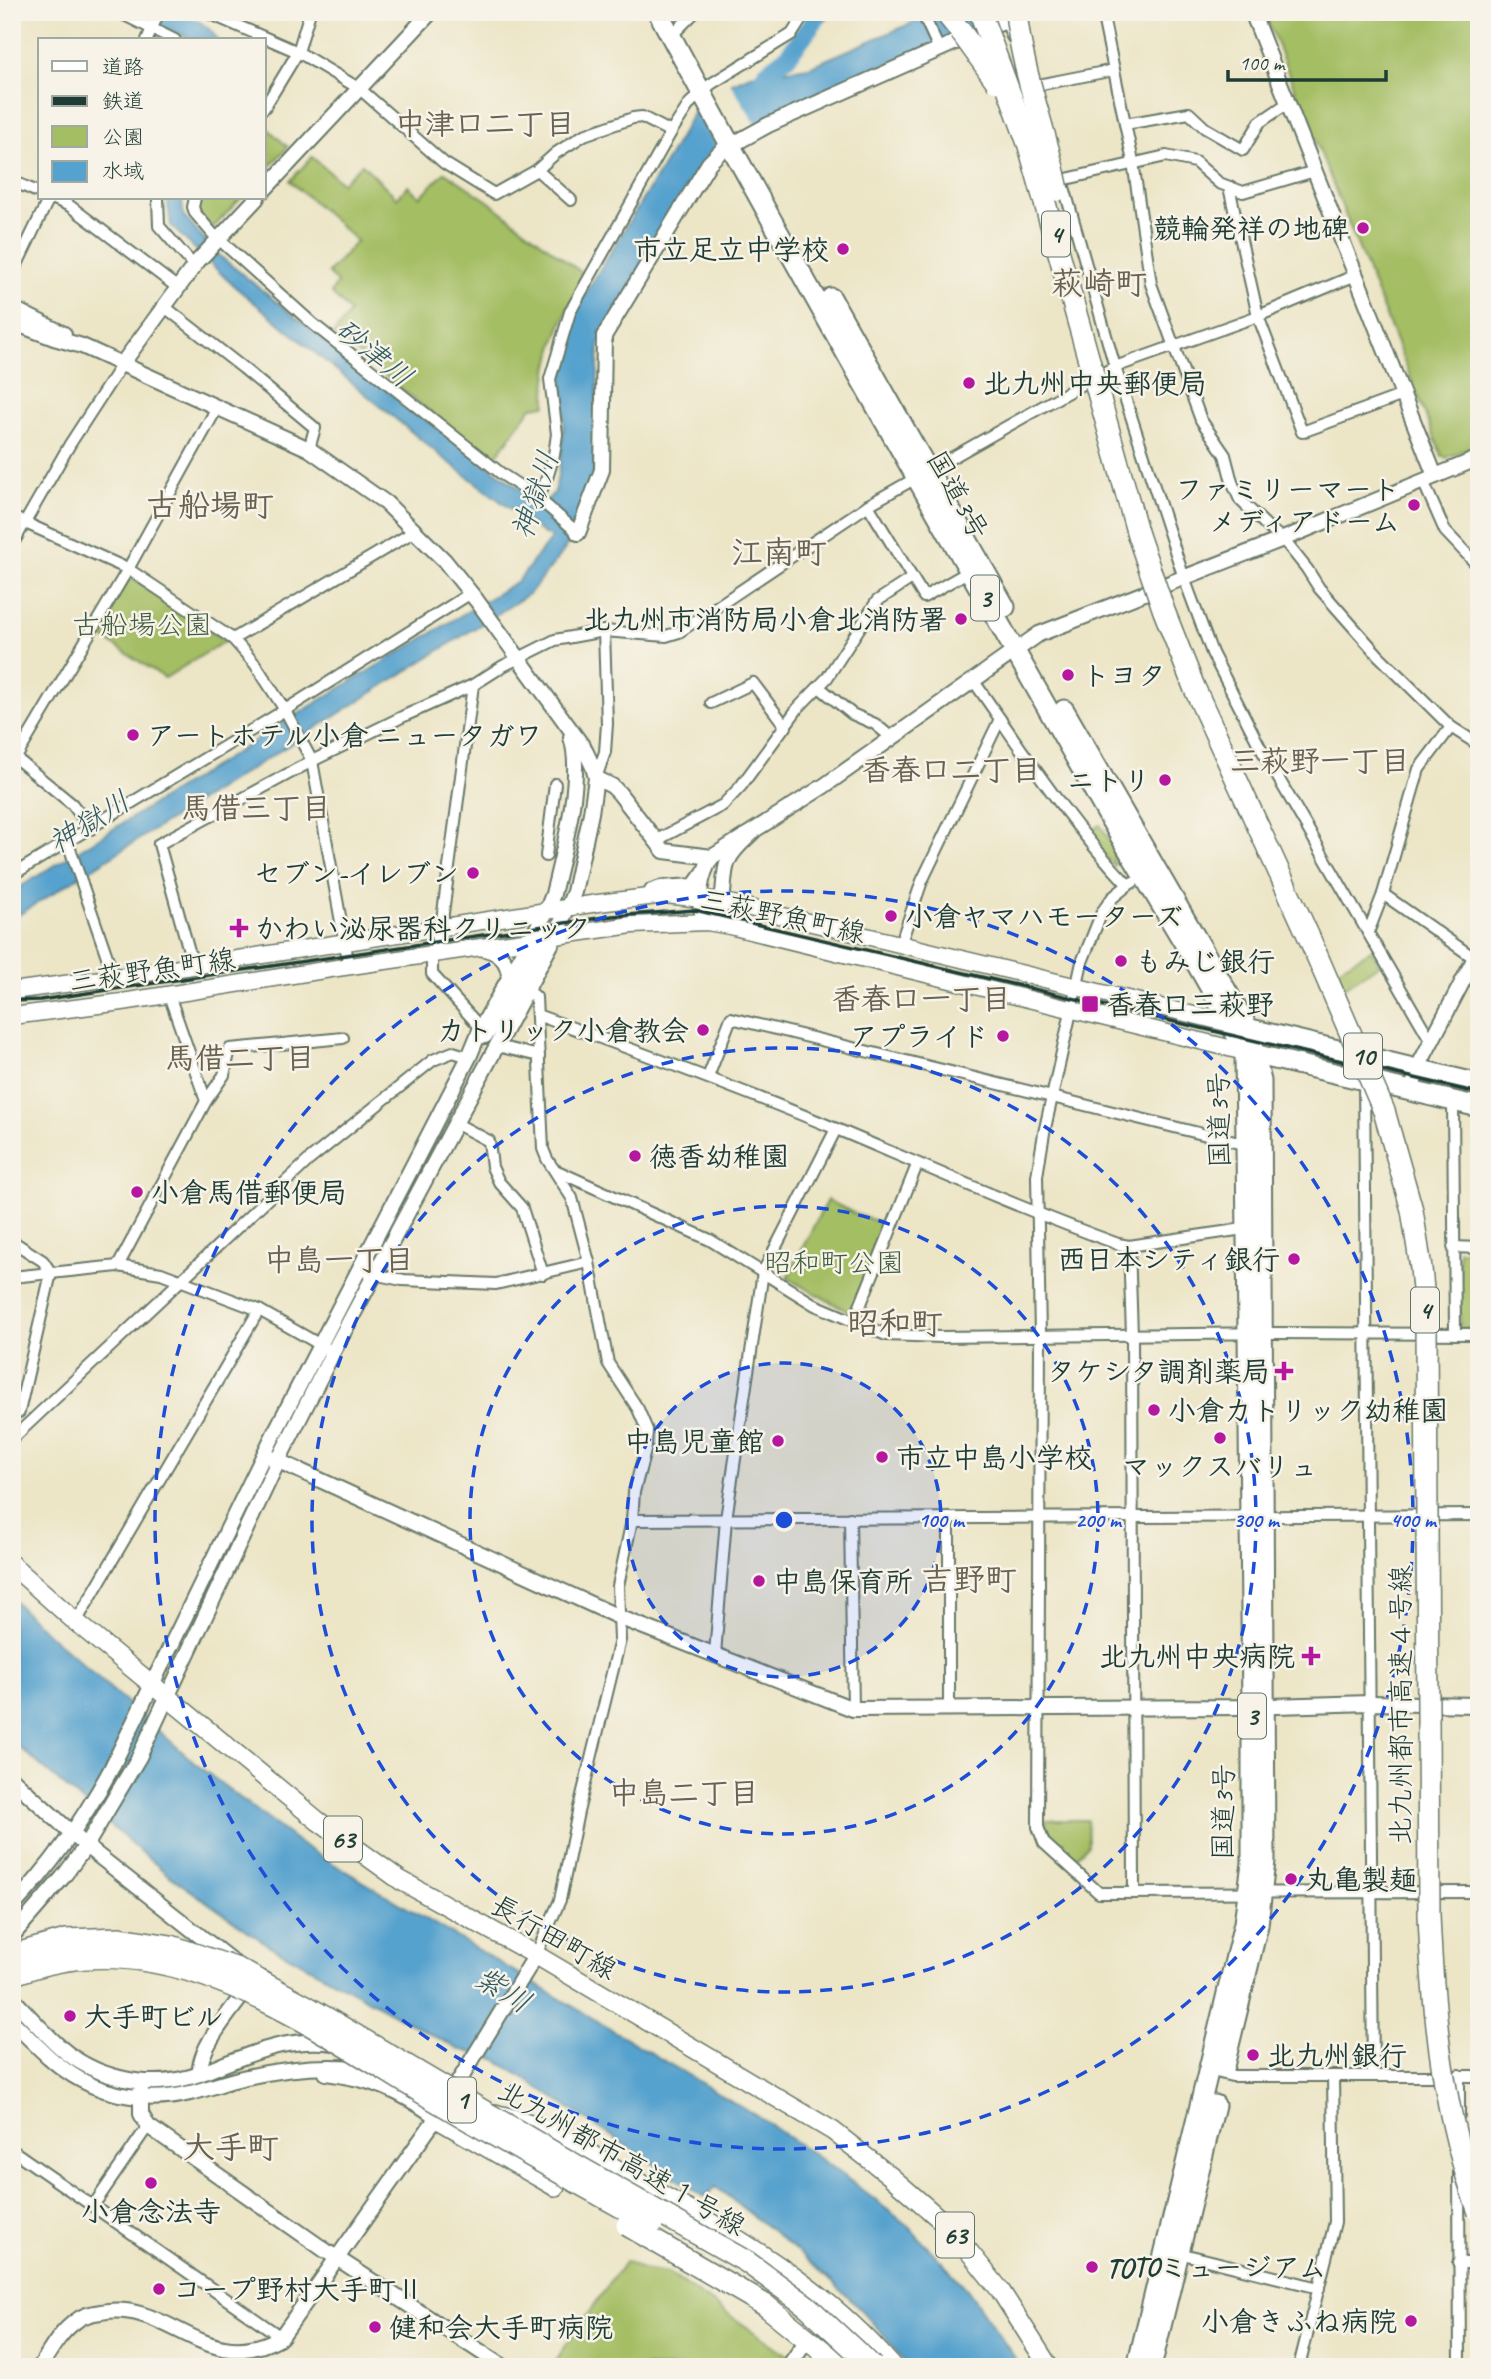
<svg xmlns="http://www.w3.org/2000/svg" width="1491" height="2379" font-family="Caveat,'Klee One',sans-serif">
  <rect width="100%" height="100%" fill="#f7f3e8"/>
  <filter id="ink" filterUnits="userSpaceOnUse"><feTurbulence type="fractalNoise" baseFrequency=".0143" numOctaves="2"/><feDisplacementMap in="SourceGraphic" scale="14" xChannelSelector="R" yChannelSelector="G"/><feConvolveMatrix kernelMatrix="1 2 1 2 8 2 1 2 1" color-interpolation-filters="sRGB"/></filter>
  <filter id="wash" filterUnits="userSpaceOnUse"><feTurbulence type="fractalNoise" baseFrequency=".00686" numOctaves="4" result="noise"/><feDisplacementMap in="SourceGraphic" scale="28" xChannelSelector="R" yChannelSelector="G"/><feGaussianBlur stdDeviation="1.57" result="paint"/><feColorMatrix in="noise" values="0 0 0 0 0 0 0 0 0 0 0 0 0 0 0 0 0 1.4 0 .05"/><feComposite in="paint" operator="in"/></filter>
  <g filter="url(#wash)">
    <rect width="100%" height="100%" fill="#ece5c6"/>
    <!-- green -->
    <g fill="#a4be64" stroke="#627e4c" stroke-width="2">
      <polygon points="1264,12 1479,12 1479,444 1446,458 1442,456"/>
      <polygon points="264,125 288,147 264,172"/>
      <path d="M312 157 342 183 362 164 397 198 408 186 420 197 445 172 488 201 586 276C562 316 544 358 546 405L532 407 492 462 334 334 350 312 331 293 337 283 328 273 357 241 290 181Z"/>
      <polygon points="200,198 241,198 212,229 196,210 197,203"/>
      <polygon points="130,576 225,641 165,678 94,632"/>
      <polygon points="1100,825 1114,847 1114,867 1087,834"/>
      <polygon points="1371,950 1380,964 1329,997 1321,979"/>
      <polygon points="827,1200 858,1215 886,1224 851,1311 847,1311 787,1278"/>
      <polygon points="1459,1250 1479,1251 1479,1328 1460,1328"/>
      <polygon points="1045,1820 1087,1820 1088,1845 1072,1860 1047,1834"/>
      <polygon points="625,2261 641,2269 668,2273 789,2356 781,2367 551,2367"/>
    </g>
    <!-- water -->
    <g fill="#56a2ce" stroke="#3a7081" stroke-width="2">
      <path d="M135 12C166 12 199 10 218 40H194L155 24Z"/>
      <polygon points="938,12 1024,12 921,50 826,89 718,147 599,344 594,471 589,502 563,552 529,594 12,919 12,892 327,696 518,581 552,537 544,534 442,457 234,286 171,226 167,198 184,198 182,203 184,217 221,257 387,391 542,505 555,492 561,458 564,423 563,376 570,333 579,304 671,153 695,109 719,89 750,75 809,67"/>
      <path d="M12 1599 37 1624 202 1769 302 1845 765 2121 839 2172 907 2225 967 2289 1021 2367H908C857 2294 785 2241 716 2187L704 2197 495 2059 458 2049 268 1945 167 1874 12 1741Z"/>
    </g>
    <!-- pier -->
    <polygon fill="#ece5c6" points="729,81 757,126 720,150 693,106"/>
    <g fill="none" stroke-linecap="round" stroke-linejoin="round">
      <!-- river -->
      <polyline stroke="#56a2ce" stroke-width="19" points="753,93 767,72 787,57 821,12"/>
    </g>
  </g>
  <g filter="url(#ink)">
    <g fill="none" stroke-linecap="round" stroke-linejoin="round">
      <defs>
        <g id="minor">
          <polyline points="118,12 175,40"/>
          <polyline points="206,12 298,52 360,89 444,163 494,194 537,170 556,153 584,135 633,118 642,117 671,132"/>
          <polyline points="922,12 939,49"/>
          <polyline points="1102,12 1133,162 1151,284 1201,420 1225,455 1232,482 1240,500 1271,530 1283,539 1307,569 1319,588 1378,655 1451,727 1479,745"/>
          <polyline points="1015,18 1036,12"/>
          <polyline points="671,36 695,12"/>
          <polyline points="147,40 159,12"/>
          <polyline points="1043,84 1114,70"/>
          <polyline points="264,108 298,52 310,12"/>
          <polyline points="1125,124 1189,113 1205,128 1243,150 1260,122 1288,103"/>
          <polyline points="537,170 571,200"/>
          <polyline points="1315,171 1243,192 1219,183 1195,162 1166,156 1062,180 1115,367 1184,578 1212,653 1259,745 1431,1041"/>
          <polyline points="12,181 40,193"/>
          <polyline points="1229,187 1258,316 1302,432 1403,395"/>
          <polyline points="52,198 70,206 178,288"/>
          <polyline points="158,198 159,226 194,266"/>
          <polyline points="195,198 193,207 195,213 212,233 313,324 503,475 538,498 578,533"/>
          <polyline points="12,275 49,198"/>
          <polyline points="165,307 243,368 315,428 309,449"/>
          <polyline points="1423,481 1445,531 1479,567"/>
          <polyline points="538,498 547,478 554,455 557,434 550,379 570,312 671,132 690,103 711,84 792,34 806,12"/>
          <polyline points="868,505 924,597 973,569"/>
          <polyline points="12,517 128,569 233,639 255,664 285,710 312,761 349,966"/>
          <polyline points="12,545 70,444 122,364"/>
          <polyline points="233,639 415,531"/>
          <path d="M973 680C1022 750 1069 823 1128 885L1133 882"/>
          <polyline points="473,685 441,928 432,955 432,974 481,1028"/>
          <polyline points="819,687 852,714 875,724 892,738"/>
          <polyline points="711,703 753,683 786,727"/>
          <polyline points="12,755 72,804 91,829"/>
          <polyline points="17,756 128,569 218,406"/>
          <polyline points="596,778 605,752 607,724 604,631"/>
          <polyline points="655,841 723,805 741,786 798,708 827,678 877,601 912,578"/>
          <polyline points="68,843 114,977"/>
          <polyline points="546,856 555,784"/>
          <polyline points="12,875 285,710 471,593"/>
          <polyline points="1128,885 1112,898 1102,912 1082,962 1044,1133 1037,1176 1040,1335 1038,1827 1044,1843 1099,1893 1479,1892"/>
          <polyline points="1383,894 1474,958"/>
          <polyline points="1368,933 1383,894 1419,769 1451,727"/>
          <polyline points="900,945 922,881 1000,719"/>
          <polyline points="193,965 159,844 312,761 404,716 473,685 503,666 555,640 604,631 666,636 679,632 870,504 1084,383 1115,367 1258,316 1356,275"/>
          <polyline points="528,990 536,997 543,1149 547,1159 572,1198 589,1262 608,1363 638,1409 647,1430 646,1447 634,1492 632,1520 618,1586 620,1640 578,1812 560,1900 536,1955"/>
          <path d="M537 1015C637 1051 736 1087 834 1128 929 1168 1022 1209 1118 1244L1129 1246 1250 1228"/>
          <polyline points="497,1046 539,1056"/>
          <polyline points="708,1077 731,1018 1235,1142 1248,1143"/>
          <polyline points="1364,1080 1373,2076"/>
          <polyline points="206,1101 224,1075 230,1049 343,1038"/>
          <polyline points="1453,1101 1455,1334"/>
          <polyline points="455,1123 489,1141 492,1167 499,1182 522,1208 543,1274"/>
          <polyline points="555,1170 710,1240 815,1305 886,1335 941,1337 1272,1333 1479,1334"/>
          <polyline points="12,1241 43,1261 51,1273 19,1412 12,1411"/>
          <polyline points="1129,1246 1132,1335 1134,1893"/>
          <polyline points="1453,1247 1479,1248"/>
          <polyline points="118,1266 206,1101 169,995"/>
          <polyline points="368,1273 402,1280 496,1284 589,1262"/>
          <polyline points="12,1277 118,1266 161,1273 259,1310 333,1352"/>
          <polyline points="854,1321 917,1165"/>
          <polyline points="12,1439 309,1160 433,1060 453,1052 469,1057"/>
          <polyline points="850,1518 853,1709"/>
          <polyline points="949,1518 949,1708"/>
          <polyline points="632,1520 1479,1515"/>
          <polyline points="76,1622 259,1310"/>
          <polyline points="715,1654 726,1519 763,1272 836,1129"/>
          <polyline points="1216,2072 1232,2076 1479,2076"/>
          <polyline points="1459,2115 1459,2075"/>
          <polyline points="12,2150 281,2337"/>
          <polyline points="1459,2173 1460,2367"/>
          <polyline points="93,2206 148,2126"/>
          <polyline points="1179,2253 1319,2288"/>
          <polyline points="1458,2263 1479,2263"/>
          <polyline points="1299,2367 1335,2222 1333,2076"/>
        </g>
        <g id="tertiary">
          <polyline points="1252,12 1435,476"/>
          <polyline points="264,190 431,12"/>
          <polyline points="12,308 64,334"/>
          <polyline points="12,322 54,338 82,346 309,449 386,503 444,560 477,601 584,748 593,767 596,778 591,813 574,892 555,937 333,1352 278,1461 139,1757 86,1846 63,1877 12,1936"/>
          <polyline points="122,364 197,262 257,198"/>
          <polyline points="578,533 602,470 604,336 709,163 721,151 768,125 974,34 1008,20 1014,36"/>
          <polyline points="596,778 612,786 619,793 664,851 712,857"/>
          <path d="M754 831C745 840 733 849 728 861 720 879 729 916 707 922 694 905 701 873 712 857L824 786 1039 634 1283 539 1479 458"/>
          <polyline points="652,891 661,888 694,886 702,875"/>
          <path d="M480 948C497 951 507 958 509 975"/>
          <polyline points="485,1036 496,1022 549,931"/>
          <polyline points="1412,1091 1417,1069 1479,950"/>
          <polyline points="272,1458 621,1618 853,1709 1242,1707 1370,1703 1479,1705"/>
          <polyline points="12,1779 86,1846 233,1962"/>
          <path d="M12 1907C51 1866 84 1819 111 1769L274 1434 469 1057 481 1028 546 912 553 894C563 852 584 777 571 737"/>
          <path d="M12 1998C28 2015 44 2033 61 2048 94 2077 144 2089 186 2078 200 2075 214 2068 227 2063 265 2048 293 2038 335 2043"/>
          <path d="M12 2021C34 2043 54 2065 81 2080 113 2098 155 2102 190 2093 208 2089 224 2082 242 2078 286 2068 334 2062 379 2072"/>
          <path d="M326 2073C373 2079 398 2090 437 2117"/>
          <path d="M200 2074C197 2049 232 2010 247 1989V1984"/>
          <polyline points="141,2090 141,2114 148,2126 326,2251 504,2367"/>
          <path d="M40 2367C50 2351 60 2332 76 2321 83 2315 92 2313 101 2312 170 2299 206 2379 281 2337L437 2117 536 1955"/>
          <polyline points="788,2367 803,2346"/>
        </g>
        <g id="secondary">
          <polyline points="12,991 147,973 598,903 665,895 721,901 1231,1024"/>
          <polyline points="12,1016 122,1002 337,968 632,925 707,922 730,926 1245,1052"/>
        </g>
        <polyline id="primary" points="12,1565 76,1622 318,1821 400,1880 536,1955 833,2131 889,2175 950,2228 1000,2290 1049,2367"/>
        <g id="trunk">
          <path d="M658 12C801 279 953 540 1101 803 1148 886 1202 967 1245 1052L1252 1706V1863L1244 1923 1137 2367"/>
          <polyline points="831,298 1005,607"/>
          <polyline points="1064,710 1248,1028 1261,1081 1265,1861 1258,1925 1224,2066"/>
          <polyline points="1238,1026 1479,1084"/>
          <polyline points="1245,1052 1479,1107"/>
          <polyline points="1151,2367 1215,2105"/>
        </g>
        <g id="motorway">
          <polyline points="945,12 961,32"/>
          <path d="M495 2115C509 2119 522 2122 536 2127 573 2143 608 2167 643 2186 734 2237 823 2287 891 2367"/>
          <polyline points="437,2117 555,2185"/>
          <polyline points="765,2305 842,2367"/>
        </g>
      </defs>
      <!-- minor casing -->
      <use href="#minor" stroke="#677867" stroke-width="14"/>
      <!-- tertiary casing -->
      <use href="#tertiary" stroke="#677867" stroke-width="18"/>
      <!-- secondary casing -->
      <use href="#secondary" stroke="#677867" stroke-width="19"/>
      <!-- primary casing -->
      <use href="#primary" stroke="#677867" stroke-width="21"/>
      <!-- trunk casing -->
      <use href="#trunk" stroke="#677867" stroke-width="23"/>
      <!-- motorway casing -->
      <use href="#motorway" stroke="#677867" stroke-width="24"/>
      <!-- minor -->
      <use href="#minor" stroke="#fff" stroke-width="10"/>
      <!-- tertiary -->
      <use href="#tertiary" stroke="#fff" stroke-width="14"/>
      <!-- secondary -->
      <use href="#secondary" stroke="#fff" stroke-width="16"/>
      <!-- primary -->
      <use href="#primary" stroke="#fff" stroke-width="18"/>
      <!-- trunk -->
      <use href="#trunk" stroke="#fff" stroke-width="19"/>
      <!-- motorway -->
      <use href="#motorway" stroke="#fff" stroke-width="21"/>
      <!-- rail -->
      <polyline stroke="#1f3d34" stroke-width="3.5" points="12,1001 40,1000 612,916 695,910 1479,1093"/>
      <defs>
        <g id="motorway-bridge">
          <path d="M980 12 1029 146 1138 535 1164 611 1194 687 1308 935 1384 1111 1412 1210 1421 1268 1426 1322 1429 1914C1433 2016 1443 2115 1479 2212"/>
          <path d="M1016 12C1022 73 1046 130 1058 190"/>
          <polyline points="961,32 997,82"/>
          <polyline points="12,1955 66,1940 120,1938 171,1946 238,1969 306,2006 558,2155 747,2262 807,2306 873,2367"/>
          <path d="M12 1975C165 1913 311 2027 436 2101 507 2143 579 2184 652 2224"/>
          <polyline points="627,2225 765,2305"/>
        </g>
      </defs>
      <!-- motorway-bridge casing -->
      <use href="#motorway-bridge" stroke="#677867" stroke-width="24" stroke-linecap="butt"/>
      <!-- motorway-bridge -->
      <use href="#motorway-bridge" stroke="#fff" stroke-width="21"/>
    </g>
  </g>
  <!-- distance rings -->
  <circle cx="784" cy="1520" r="157" fill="#1d4ed8" fill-opacity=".12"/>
  <g fill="none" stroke="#1d4ed8" stroke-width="3.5" stroke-dasharray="12 9">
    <circle cx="784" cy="1520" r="157"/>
    <circle cx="784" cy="1520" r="314"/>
    <circle cx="784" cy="1520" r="472"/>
    <circle cx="784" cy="1520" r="629"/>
  </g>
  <!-- markers -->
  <g fill="#b5179e" stroke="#f7f3e8" stroke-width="2.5">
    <circle cx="1363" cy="228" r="7"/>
    <circle cx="843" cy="249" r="7"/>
    <circle cx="969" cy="383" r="7"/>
    <circle cx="1414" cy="505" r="7"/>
    <circle cx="961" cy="619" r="7"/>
    <circle cx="1068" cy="675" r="7"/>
    <circle cx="133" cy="735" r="7"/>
    <circle cx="1165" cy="780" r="7"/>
    <circle cx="473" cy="873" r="7"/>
    <circle cx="891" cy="916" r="7"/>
    <path d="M235.5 917.5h7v7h7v7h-7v7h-7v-7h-7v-7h7z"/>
    <circle cx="1121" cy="961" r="7"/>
    <rect x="1081" y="995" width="18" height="18" rx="3.5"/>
    <circle cx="703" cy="1030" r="7"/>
    <circle cx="1003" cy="1036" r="7"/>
    <circle cx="635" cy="1156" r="7"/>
    <circle cx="137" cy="1192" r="7"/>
    <circle cx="1294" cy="1259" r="7"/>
    <path d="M1280.5 1360.5h7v7h7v7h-7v7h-7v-7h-7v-7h7z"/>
    <circle cx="1154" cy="1410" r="7"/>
    <circle cx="1220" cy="1438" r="7"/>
    <circle cx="778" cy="1441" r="7"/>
    <circle cx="882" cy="1457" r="7"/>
    <circle cx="759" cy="1581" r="7"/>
    <path d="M1307.5 1645.5h7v7h7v7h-7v7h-7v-7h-7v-7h7z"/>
    <circle cx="1291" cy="1879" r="7"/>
    <circle cx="70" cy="2016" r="7"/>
    <circle cx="1253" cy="2055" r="7"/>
    <circle cx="151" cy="2183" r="7"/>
    <circle cx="1092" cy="2267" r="7"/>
    <circle cx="159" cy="2289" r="7"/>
    <circle cx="1411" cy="2321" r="7"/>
    <circle cx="375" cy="2327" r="7"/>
  </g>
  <g text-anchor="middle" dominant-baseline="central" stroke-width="5" stroke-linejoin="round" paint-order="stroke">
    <!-- shield labels -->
    <g fill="#f7f3e8" stroke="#60746a" stroke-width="2">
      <rect x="1042" y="211.5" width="28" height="45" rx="5"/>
      <rect x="971" y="575.5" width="28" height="45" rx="5"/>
      <rect x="1344" y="1033.5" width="38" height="45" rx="5"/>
      <rect x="1411" y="1287.5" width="28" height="45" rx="5"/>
      <rect x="1238" y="1693.5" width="28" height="45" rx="5"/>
      <rect x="324" y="1816.5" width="38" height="45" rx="5"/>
      <rect x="448" y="2077.5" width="28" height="45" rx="5"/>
      <rect x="936" y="2212.5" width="38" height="45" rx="5"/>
    </g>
    <g font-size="26" font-weight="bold" fill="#1f3d34">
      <text x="1056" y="234">4</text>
      <text x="985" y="598">3</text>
      <text x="1363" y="1056">10</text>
      <text x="1425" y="1310">4</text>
      <text x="1252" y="1716">3</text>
      <text x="343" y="1839">63</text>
      <text x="462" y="2100">1</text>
      <text x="955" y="2235">63</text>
    </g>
    <!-- poi labels -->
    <g font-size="28" font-weight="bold" fill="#1f3d34" stroke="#f7f3e8" text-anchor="start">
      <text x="1349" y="228" text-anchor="end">競輪発祥の地碑</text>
      <text x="829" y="249" text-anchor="end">市立足立中学校</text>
      <text x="983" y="383">北九州中央郵便局</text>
      <text x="1400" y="489" text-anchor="end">ファミリーマート<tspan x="1400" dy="32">メディアドーム</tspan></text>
      <text x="947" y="619" text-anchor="end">北九州市消防局小倉北消防署</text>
      <text x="1082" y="675">トヨタ</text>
      <text x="147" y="735">アートホテル小倉 ニュータガワ</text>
      <text x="1151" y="780" text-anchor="end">ニトリ</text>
      <text x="459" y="873" text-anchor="end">セブン-イレブン</text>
      <text x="905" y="916">小倉ヤマハモーターズ</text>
      <text x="255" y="928">かわい泌尿器科クリニック</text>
      <text x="1135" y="961">もみじ銀行</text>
      <text x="1106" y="1004">香春口三萩野</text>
      <text x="689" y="1030" text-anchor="end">カトリック小倉教会</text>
      <text x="989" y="1036" text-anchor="end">アプライド</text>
      <text x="649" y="1156">徳香幼稚園</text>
      <text x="151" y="1192">小倉馬借郵便局</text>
      <text x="1280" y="1259" text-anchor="end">西日本シティ銀行</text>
      <text x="1270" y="1371" text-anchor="end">タケシタ調剤薬局</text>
      <text x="1168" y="1410">小倉カトリック幼稚園</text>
      <text x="764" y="1441" text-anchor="end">中島児童館</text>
      <text x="896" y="1457">市立中島小学校</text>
      <text x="1220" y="1466" text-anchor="middle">マックスバリュ</text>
      <text x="773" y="1581">中島保育所</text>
      <text x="1295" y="1656" text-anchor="end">北九州中央病院</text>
      <text x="1305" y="1879">丸亀製麺</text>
      <text x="84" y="2016">大手町ビル</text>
      <text x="1267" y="2055">北九州銀行</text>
      <text x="151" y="2211" text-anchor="middle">小倉念法寺</text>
      <text x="1106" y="2267">TOTOミュージアム</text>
      <text x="173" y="2289">コープ野村大手町Ⅱ</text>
      <text x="1397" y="2321" text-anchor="end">小倉きふね病院</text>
      <text x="389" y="2327">健和会大手町病院</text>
    </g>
    <!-- street labels -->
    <g font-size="28" fill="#1f3d34" stroke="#f7f3e8">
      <text transform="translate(958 495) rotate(61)">国道3号</text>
      <text transform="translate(783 916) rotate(12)">三萩野魚町線</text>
      <text transform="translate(152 970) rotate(-8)">三萩野魚町線</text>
      <text transform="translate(1219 1120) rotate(-91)">国道3号</text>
      <text transform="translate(1400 1705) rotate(-90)">北九州都市高速４号線</text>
      <text transform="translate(1223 1812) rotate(-89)">国道3号</text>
      <text transform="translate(554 1937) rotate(30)">長行田町線</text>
      <text transform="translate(622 2158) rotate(30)">北九州都市高速１号線</text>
    </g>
    <!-- park labels -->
    <g font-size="28" fill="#405d40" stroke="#f7f3e8">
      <text x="142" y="624">古船場公園</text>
      <text x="834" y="1262">昭和町公園</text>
    </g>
    <!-- neighbourhood labels -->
    <g font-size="30" font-weight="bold" fill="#686351" stroke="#f7f3e8">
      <text x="485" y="124">中津口二丁目</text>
      <text x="1320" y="761">三萩野一丁目</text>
      <text x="951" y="770">香春口二丁目</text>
      <text x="256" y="808">馬借三丁目</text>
      <text x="921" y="999">香春口一丁目</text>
      <text x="240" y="1058">馬借二丁目</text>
      <text x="339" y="1260">中島一丁目</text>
      <text x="684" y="1793">中島二丁目</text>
    </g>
    <!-- water labels -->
    <g font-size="30" font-style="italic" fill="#305b62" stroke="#f7f3e8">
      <text transform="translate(374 353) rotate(39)">砂津川</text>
      <text transform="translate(535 495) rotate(-72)">神獄川</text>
      <text transform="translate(89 822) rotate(-32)">神獄川</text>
      <text transform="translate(503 1990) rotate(31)">紫川</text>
    </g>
    <!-- quarter labels -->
    <g font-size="32" font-weight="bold" fill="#686351" stroke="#f7f3e8">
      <text x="1099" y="283">萩崎町</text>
      <text x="210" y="505">古船場町</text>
      <text x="779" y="552">江南町</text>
      <text x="895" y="1323">昭和町</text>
      <text x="969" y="1579">吉野町</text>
      <text x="231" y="2147">大手町</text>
    </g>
  </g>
  <circle cx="784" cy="1520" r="10" fill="#1d4ed8" stroke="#f7f3e8" stroke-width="3.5"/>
  <g font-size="21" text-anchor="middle" font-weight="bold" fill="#1d4ed8" stroke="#f7f3e8" stroke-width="5" stroke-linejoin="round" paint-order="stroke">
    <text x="941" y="1527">100 m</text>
    <text x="1098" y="1527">200 m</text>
    <text x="1256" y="1527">300 m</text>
    <text x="1413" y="1527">400 m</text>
  </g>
  <!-- margin -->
  <rect width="1491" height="2379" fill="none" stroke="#f7f3e8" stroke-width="42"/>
  <!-- legend -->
  <rect x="38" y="38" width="228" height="161" fill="#f7f3e8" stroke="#a1aaa0" stroke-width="2"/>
  <rect x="52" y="61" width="35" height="10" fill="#ffffff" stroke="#a1aaa0" stroke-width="2"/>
  <text x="102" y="74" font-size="21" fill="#1f3d34">道路</text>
  <rect x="52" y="96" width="35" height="10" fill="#1f3d34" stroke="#a1aaa0" stroke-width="2"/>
  <text x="102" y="108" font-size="21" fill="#1f3d34">鉄道</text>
  <rect x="52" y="126" width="35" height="21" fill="#a4be64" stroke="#a1aaa0" stroke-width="2"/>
  <text x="102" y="144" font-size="21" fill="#1f3d34">公園</text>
  <rect x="52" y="161" width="35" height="21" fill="#56a2ce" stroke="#a1aaa0" stroke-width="2"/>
  <text x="102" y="178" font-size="21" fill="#1f3d34">水域</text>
  <!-- scale -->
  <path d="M1228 70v10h158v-10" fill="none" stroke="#1f3d34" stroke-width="3.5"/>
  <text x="1239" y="70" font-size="21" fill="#1f3d34" stroke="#f7f3e8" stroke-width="5" paint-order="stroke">100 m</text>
</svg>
